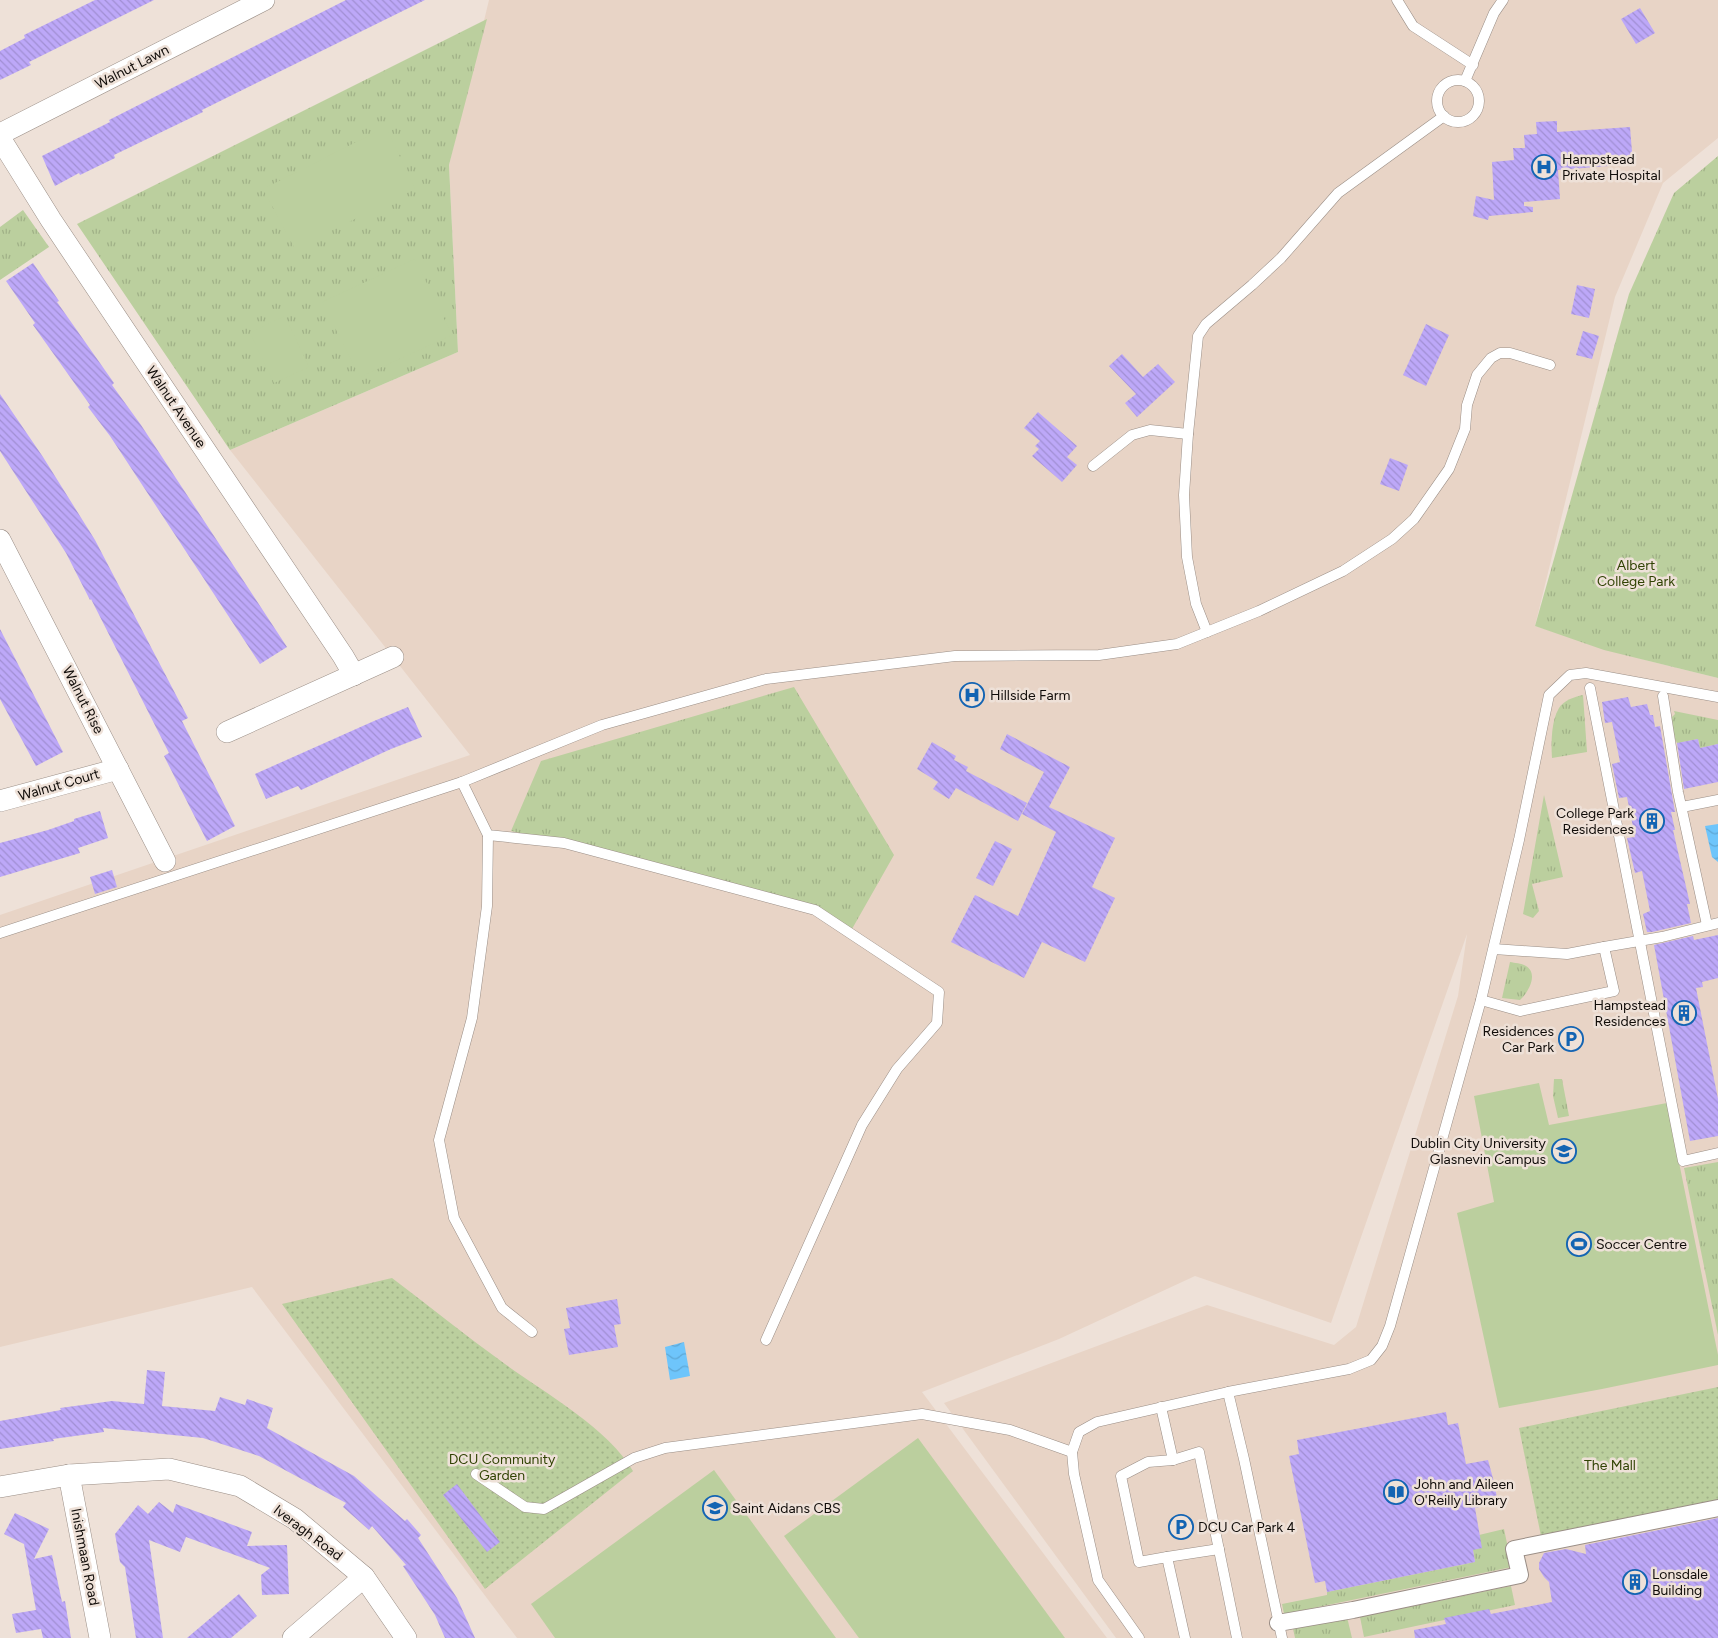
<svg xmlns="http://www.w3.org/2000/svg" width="1718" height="1638" font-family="Figtree,sans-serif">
  <defs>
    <pattern id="grass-tufts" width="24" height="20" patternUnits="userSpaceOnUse" patternTransform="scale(1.25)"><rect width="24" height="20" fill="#bbcf9e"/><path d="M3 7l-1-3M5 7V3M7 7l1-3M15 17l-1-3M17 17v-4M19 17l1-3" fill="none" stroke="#a0b187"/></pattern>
    <pattern id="garden-dots" width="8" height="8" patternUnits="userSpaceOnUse" patternTransform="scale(1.25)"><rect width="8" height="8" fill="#bbcf9e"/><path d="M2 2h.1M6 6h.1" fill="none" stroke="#a0b187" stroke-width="1.8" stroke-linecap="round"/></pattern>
    <pattern id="water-waves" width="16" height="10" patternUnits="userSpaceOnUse" patternTransform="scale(1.25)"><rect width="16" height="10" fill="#6ec5fb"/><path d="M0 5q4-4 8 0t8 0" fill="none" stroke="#5ea8d6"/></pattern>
    <pattern id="building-back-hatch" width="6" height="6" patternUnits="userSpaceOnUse" patternTransform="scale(1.25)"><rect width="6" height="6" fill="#bda8f8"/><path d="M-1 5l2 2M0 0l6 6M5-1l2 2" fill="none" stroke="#a18fd3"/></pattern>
  </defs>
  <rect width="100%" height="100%" fill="#eee1d8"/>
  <!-- built -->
  <polygon fill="#e8d4c6" points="489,0 1718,0 1718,138 1663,183 1615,297 1535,626 1649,661 1718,678 1718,1638 1116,1638 944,1403 1207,1305 1334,1345 1356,1327 1458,996 1467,934 1331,1323 1195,1276 1059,1339 922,1392 1107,1638 517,1638 252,1287 0,1347 0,915 470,755 230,450 458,352 449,165"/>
  <!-- grass -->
  <g fill="url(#grass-tufts)">
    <polygon points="487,19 449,165 458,352 230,450 77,224"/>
    <polygon points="1718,156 1718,678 1604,650 1535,626 1629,294 1674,193"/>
    <polygon points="23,210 49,247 0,280 0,227"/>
    <polygon points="794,687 894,855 852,929 811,909 564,843 511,831 541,761"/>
    <path d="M1583 695 1587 752 1552 758C1551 744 1551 721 1559 708 1564 700 1574 697 1583 695Z"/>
    <polygon points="1674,711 1718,720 1718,744 1700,748 1698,739 1678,743 1679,747 1675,739 1671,718 1675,714"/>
    <polygon points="1544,795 1563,877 1532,884 1539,911 1533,918 1523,914"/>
    <path d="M1510 962C1515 963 1521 963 1526 966 1539 974 1528 993 1520 1000L1502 998Z"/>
    <polygon points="1554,1079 1562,1079 1569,1116 1558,1118 1553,1096"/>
    <polygon points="1718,1162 1718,1335 1684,1168"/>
    <polygon points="1504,1529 1512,1567 1284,1614 1282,1604 1327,1595 1327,1592 1475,1562 1473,1550 1479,1535"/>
    <polygon points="1511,1586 1515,1605 1364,1637 1360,1617"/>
    <polygon points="1347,1617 1352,1638 1295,1638 1293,1628"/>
  </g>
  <!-- garden -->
  <g fill="url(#garden-dots)">
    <path d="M392 1278C429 1306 466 1336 505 1364 545 1393 608 1428 633 1471L485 1589 282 1304Z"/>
    <polygon points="1718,1387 1718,1500 1541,1536 1519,1428"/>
  </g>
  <!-- pitch -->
  <g fill="#bbcf9e">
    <polygon points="386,127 415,189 295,249 263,189"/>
    <polygon points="415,259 452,335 360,377 322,302"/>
    <polygon points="285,316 309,367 274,383 250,333"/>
    <polygon points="1539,1083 1549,1125 1667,1103 1718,1355 1718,1365 1602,1389 1499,1408 1457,1213 1494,1202 1474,1096"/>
    <polygon points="918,1438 1065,1638 859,1638 784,1536"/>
    <polygon points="714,1470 836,1638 555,1638 531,1604"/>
  </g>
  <!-- water -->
  <g fill="url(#water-waves)">
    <polygon points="1718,824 1718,862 1712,857 1705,826"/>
    <polygon points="684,1342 690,1376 670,1380 665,1347"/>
  </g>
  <!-- building -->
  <g fill="url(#building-back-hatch)">
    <polygon points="95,0 154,0 29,62 31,65 0,80 0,51 25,38 24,35"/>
    <polygon points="346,0 425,0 202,110 203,112 114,155 115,158 80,175 79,173 55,186 42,156 110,122 109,120"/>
    <polygon points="1640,8 1655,33 1636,44 1621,19"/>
    <polygon points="1557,121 1557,132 1630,127 1633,164 1558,170 1560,199 1524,202 1524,206 1533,207 1533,212 1489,216 1488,220 1473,216 1476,196 1494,200 1492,162 1514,160 1513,148 1525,148 1524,135 1537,134 1536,122"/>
    <polygon points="33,263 59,301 57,302 114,383 112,385 141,425 287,647 260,664 110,436 88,407 90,405 33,325 35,323 6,281"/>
    <polygon points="1577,285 1595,289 1589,318 1571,314"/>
    <polygon points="1426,324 1449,335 1426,386 1403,375"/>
    <polygon points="1583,331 1599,336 1592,359 1576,355"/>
    <polygon points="1122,354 1143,377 1158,364 1175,382 1137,417 1125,403 1136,394 1109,366"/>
    <polygon points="0,394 43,457 95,540 188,718 182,721 235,826 207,841 164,756 169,753 91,599 90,600 66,553 0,451"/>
    <polygon points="1038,412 1077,446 1067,457 1077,465 1062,482 1032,456 1039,449 1035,446 1040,441 1024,428"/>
    <polygon points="1390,458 1408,465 1399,491 1380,484"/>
    <polygon points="0,629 63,752 36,766 0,699"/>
    <polygon points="1628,697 1631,707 1647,704 1650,715 1653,715 1655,727 1660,726 1675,812 1671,812 1675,830 1673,830 1690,904 1687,904 1691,923 1652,932 1647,932 1643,914 1650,911 1642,871 1635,873 1627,838 1635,837 1627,797 1619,798 1612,764 1620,762 1612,722 1605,723 1602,702"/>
    <polygon points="408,707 422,737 391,749 301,790 298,786 266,799 255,774 374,721"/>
    <polygon points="1007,734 1070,767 1049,807 1115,838 1092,887 1115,898 1085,962 1042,942 1024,978 951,942 975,895 1018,916 1056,832 1022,814 1044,772 1000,749"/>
    <polygon points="1698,739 1700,748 1718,744 1718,782 1684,789 1677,743"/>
    <polygon points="932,742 956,756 954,760 968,767 966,771 1027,803 1018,821 956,788 949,799 933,789 938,782 917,769"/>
    <polygon points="100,811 108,838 78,848 80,853 0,877 0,843 48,830 74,821 74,819"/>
    <polygon points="995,841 1012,849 993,886 976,878"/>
    <polygon points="112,870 117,887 95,894 90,877"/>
    <polygon points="1718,935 1718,978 1702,982 1703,987 1696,988 1718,1099 1718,1136 1690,1141 1654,945 1693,936 1694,940"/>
    <polygon points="617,1299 621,1324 614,1325 618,1347 569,1355 564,1329 570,1328 566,1308"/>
    <polygon points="147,1370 165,1372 162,1406 215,1411 220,1397 245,1405 247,1399 273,1408 267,1428 354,1476 405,1521 407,1519 421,1535 418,1538 457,1598 475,1638 445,1638 435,1615 403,1566 406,1565 372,1526 369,1530 343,1507 346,1503 259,1456 203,1438 103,1428 104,1432 53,1439 54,1441 0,1449 0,1421 61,1410 60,1408 112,1401 144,1404"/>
    <polygon points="1446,1412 1448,1425 1458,1423 1466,1464 1488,1460 1494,1482 1498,1503 1475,1508 1482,1548 1473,1550 1475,1562 1327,1592 1325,1581 1315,1583 1289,1456 1299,1454 1297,1440"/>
    <polygon points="457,1484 500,1542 487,1552 443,1495"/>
    <polygon points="159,1502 173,1513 176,1504 252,1532 247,1546 287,1545 289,1594 262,1595 261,1575 270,1568 186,1537 180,1552 149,1540 163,1638 136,1638 125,1567 120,1562 115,1534 138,1505 148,1514"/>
    <polygon points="15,1513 49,1529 34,1559 52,1555 62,1602 65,1601 71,1638 43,1638 41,1629 16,1633 12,1614 36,1610 24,1544 4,1534"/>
    <polygon points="1718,1518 1718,1638 1415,1638 1414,1630 1446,1624 1444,1618 1489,1609 1491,1614 1552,1602 1549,1582 1544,1577 1539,1569 1539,1563 1544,1553 1566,1549 1586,1554 1585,1545"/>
    <polygon points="239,1594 257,1616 231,1638 187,1638"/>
  </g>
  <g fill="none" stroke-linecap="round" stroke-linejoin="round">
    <defs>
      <g id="service">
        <polyline points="1397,0 1413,26 1473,65"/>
        <circle cx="1458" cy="101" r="21"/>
        <polyline points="1465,81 1494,13 1503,0"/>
        <polyline points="1093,466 1132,435 1150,430 1188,434"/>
        <polyline points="1207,632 1196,604 1187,557 1184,495 1188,434 1198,336 1206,324 1252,285 1281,258 1338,193 1444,116"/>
        <polyline points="1590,688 1683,1161 1718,1153"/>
        <polyline points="1663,696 1678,792 1707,925"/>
        <polyline points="462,782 602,725 766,679 955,656 1099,655 1177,644 1259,611 1343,571 1392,539 1414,519 1449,469 1465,429 1467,405 1477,375 1491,358 1500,353 1510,353 1550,365"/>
        <polyline points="1682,807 1718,800"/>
        <polyline points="488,835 487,906 472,1018 439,1140 454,1218 502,1308 532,1332"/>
        <polyline points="0,933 462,782 488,835 564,843 815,910 939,992 937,1023 897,1069 862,1125 766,1340"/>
        <polyline points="1604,947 1662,937 1718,923"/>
        <polyline points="1481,1000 1520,1011 1614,991 1604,947 1567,954 1494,949"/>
        <polyline points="1228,1392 1244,1459 1282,1638"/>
        <polyline points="1161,1407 1173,1460"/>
        <polyline points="476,1474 525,1507 544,1509 634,1458 665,1448 922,1414 1010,1430 1072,1452"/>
        <polyline points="1167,1557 1219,1549"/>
        <polyline points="1139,1638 1098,1580 1074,1474 1072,1452 1079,1432 1097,1422 1228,1392 1349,1369 1371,1360 1382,1346 1390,1326 1481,1000 1519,840 1549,695 1570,675 1586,673 1718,697"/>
        <polyline points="1185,1638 1167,1557 1139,1562 1121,1476 1148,1462 1173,1460 1199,1452 1237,1638"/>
      </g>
      <polyline id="pedestrian" points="1278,1623 1353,1610 1520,1575 1514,1549 1718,1508"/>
      <g id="minor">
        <polyline points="0,134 264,0"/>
        <polyline points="0,138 51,220 343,656 354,675"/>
        <polyline points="0,540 165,861"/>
        <polyline points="227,732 393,657"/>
        <polyline points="0,801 118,769"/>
        <polyline points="69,1475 100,1638"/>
        <polyline points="0,1487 69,1475 169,1469 240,1486 295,1519 364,1577 406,1638"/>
        <polyline points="293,1638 364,1577"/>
      </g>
    </defs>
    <!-- service casing -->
    <use href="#service" stroke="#9a8e86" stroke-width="11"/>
    <!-- pedestrian casing -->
    <use href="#pedestrian" stroke="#9a8e86" stroke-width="18"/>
    <!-- minor casing -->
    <use href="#minor" stroke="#9a8e86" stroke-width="22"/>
    <!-- service -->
    <use href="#service" stroke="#fff" stroke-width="10"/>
    <!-- pedestrian -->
    <use href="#pedestrian" stroke="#fff" stroke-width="16"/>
    <!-- minor -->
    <use href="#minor" stroke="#fff" stroke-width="21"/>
  </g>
  <!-- icons -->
  <defs>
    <symbol id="hospital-ring" viewBox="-11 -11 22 22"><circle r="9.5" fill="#eee1d8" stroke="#1364b3" stroke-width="1.5"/><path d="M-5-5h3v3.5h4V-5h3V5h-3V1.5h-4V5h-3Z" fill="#1364b3"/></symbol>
    <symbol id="building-ring" viewBox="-11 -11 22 22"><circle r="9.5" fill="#eee1d8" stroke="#1364b3" stroke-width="1.5"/><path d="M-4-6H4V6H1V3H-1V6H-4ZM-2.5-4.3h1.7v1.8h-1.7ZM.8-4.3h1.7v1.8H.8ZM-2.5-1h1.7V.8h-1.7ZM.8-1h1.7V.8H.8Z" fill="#1364b3"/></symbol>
    <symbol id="parking-ring" viewBox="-11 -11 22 22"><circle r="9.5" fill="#eee1d8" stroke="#1364b3" stroke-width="1.5"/><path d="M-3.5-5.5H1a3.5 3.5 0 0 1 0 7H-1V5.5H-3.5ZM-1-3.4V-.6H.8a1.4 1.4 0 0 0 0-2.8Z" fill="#1364b3"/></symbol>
    <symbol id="university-ring" viewBox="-11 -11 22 22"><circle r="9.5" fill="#eee1d8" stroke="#1364b3" stroke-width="1.5"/><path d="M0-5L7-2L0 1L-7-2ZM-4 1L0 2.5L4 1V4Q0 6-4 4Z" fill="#1364b3"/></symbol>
    <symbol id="stadium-ring" viewBox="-11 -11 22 22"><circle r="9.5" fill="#eee1d8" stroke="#1364b3" stroke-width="1.5"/><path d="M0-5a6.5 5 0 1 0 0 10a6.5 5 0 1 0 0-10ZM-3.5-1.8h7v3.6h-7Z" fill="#1364b3"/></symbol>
    <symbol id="library-ring" viewBox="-11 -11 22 22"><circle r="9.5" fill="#eee1d8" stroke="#1364b3" stroke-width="1.5"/><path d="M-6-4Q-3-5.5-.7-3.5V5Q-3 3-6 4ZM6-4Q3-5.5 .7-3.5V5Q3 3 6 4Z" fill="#1364b3"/></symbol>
    <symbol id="school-ring" viewBox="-11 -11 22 22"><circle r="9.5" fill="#eee1d8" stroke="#1364b3" stroke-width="1.5"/><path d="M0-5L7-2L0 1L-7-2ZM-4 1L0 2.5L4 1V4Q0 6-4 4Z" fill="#1364b3"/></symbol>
  </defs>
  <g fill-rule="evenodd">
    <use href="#hospital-ring" x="1530" y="153" width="28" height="28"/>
    <use href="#hospital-ring" x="958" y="681" width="28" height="28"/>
    <use href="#building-ring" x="1638" y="807" width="28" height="28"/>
    <use href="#building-ring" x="1670" y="999" width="28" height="28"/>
    <use href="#parking-ring" x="1557" y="1025" width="28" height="28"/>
    <use href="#university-ring" x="1550" y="1137" width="28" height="28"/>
    <use href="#stadium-ring" x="1565" y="1230" width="28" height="28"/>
    <use href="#library-ring" x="1382" y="1478" width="28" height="28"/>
    <use href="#school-ring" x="701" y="1494" width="28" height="28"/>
    <use href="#parking-ring" x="1167" y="1513" width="28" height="28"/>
    <use href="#building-ring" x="1621" y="1568" width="28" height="28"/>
  </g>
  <g text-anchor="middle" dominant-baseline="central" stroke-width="5" stroke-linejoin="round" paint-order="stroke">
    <!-- street labels -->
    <g font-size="14" fill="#100c09" stroke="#eee1d8">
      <text transform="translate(132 67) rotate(-27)">Walnut Lawn</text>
      <text transform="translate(176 407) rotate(56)">Walnut Avenue</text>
      <text transform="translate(83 700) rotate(63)">Walnut Rise</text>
      <text transform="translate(59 785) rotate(-16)">Walnut Court</text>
      <text transform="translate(308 1533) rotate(37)">Iveragh Road</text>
      <text transform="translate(85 1557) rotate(79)">Inishmaan Road</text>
    </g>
    <!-- poi labels -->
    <g font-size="14" fill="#100c09" stroke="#eee1d8" text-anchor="start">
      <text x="1562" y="159">Hampstead<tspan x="1562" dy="16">Private Hospital</tspan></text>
      <text x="990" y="695">Hillside Farm</text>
      <text x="1634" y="813" text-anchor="end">College Park<tspan x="1634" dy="16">Residences</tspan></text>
      <text x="1666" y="1005" text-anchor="end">Hampstead<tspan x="1666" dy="16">Residences</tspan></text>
      <text x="1554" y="1031" text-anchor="end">Residences<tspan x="1554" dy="16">Car Park</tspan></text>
      <text x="1546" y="1143" text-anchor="end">Dublin City University<tspan x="1546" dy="16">Glasnevin Campus</tspan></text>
      <text x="1596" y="1244">Soccer Centre</text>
      <text x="1414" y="1484">John and Aileen<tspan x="1414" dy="16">O'Reilly Library</tspan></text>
      <text x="732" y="1508">Saint Aidans CBS</text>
      <text x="1198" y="1527">DCU Car Park 4</text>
      <text x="1652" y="1574">Lonsdale<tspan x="1652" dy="16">Building</tspan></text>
    </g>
    <!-- park labels -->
    <g font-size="14" fill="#314304" stroke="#eee1d8">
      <text x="1636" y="565">Albert<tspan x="1636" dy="16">College Park</tspan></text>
      <text x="502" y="1459">DCU Community<tspan x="502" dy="16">Garden</tspan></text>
      <text x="1610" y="1465">The Mall</text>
    </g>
  </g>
</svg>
